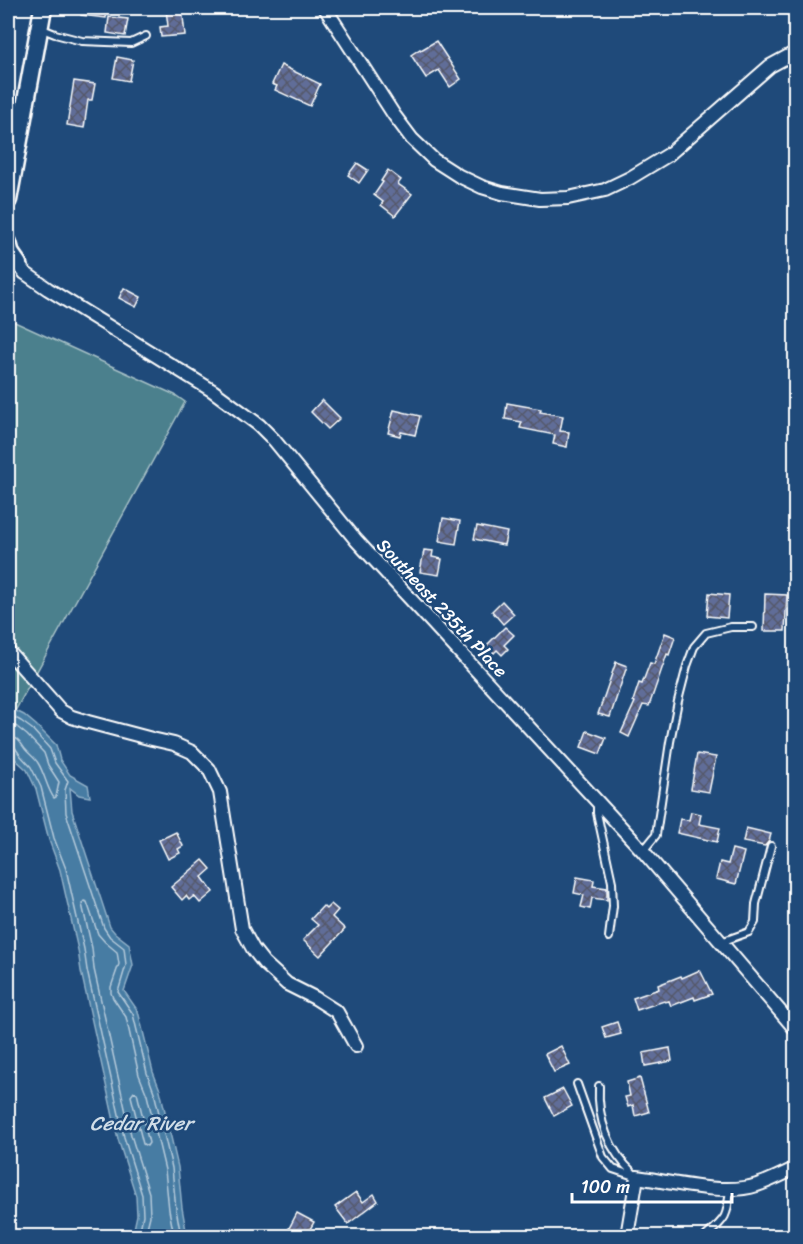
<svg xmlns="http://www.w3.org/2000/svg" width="803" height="1244" font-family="Sriracha,sans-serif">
  <defs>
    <pattern id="building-cross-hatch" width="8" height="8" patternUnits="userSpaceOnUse" patternTransform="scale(1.5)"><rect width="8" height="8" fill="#616d98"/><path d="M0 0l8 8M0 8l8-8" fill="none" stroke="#54596a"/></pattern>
  </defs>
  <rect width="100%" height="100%" fill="#1f4a7a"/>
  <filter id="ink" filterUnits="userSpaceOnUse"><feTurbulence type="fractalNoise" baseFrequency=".0167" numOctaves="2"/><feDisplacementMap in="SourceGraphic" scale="12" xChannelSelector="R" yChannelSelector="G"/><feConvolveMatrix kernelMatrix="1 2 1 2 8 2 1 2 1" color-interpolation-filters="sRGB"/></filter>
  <g filter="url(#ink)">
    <!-- park -->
    <polygon fill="#4c808d" stroke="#a6c0c6" stroke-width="1.5" points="8,319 175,395 185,402 14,713 8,710"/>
    <!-- water -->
    <polygon fill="#467ba3" stroke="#90b0c8" stroke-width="1.5" points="8,707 24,715 36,725 56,745 60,760 70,775 88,785 90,797 79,795 70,788 72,811 110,927 115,933 129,944 133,965 124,991 138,1011 153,1072 160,1090 178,1167 182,1208 187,1236 130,1236 134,1229 137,1215 136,1196 118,1139 81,971 78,950 60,870 49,840 36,789 27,770 15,759 8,746"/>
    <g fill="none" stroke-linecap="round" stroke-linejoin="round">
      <!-- shore -->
      <g stroke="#b5cada" stroke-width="1.5">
        <polyline points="8,714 21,721 32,729 50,749 55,763 68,781 65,790 66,813 104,928 110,937 124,948 126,965 118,992 133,1014 147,1073 154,1092 172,1168 176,1209 181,1236"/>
        <path d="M8 722 17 727 27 735 44 753 48 765 59 782 56 797 54 798C47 789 45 774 38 763 35 758 29 754 25 749 20 742 18 737 8 736"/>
        <polyline points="8,744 14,746 20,755 31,767 41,787 54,838 66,869 84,949 87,970 124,1137 142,1195 143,1215 140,1230 137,1236"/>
        <polygon points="134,1092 137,1093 138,1097 149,1143 147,1146 143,1144 131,1096"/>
        <polyline points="145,1236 150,1216 149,1193 131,1135 94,969 92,948 82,904 84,901 87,902 98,934 105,942 117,952 119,964 111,987 111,993 113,998 126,1017 139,1075 147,1095 165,1170 169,1210 174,1236"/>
      </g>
    </g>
    <!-- building -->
    <g fill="url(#building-cross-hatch)" stroke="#fff" stroke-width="1.5">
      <polygon points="82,8 107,8 106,18 81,15"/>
      <polygon points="182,8 185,35 161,37 160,27 168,26 166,10"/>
      <polygon points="109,17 128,19 125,36 107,33"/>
      <polygon points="436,41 461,79 450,87 439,70 426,78 411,55 420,49 421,50"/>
      <polygon points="117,57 133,60 129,81 113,78"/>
      <polygon points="281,65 320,84 310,106 275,90 277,86 272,84"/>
      <polygon points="74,81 95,84 92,100 88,100 84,128 67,125"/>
      <polygon points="357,163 368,170 359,183 348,175"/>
      <polygon points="388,170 401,180 398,184 412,194 395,216 381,205 383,202 374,195 383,182 381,181"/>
      <polygon points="124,288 141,297 136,307 119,298"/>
      <polygon points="322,400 340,418 328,429 311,412"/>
      <polygon points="507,403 541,409 540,412 563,416 560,431 569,432 567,447 553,444 555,435 520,428 522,422 505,419"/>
      <polygon points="394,410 420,416 415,435 401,432 400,436 388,433"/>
      <polygon points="443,518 460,521 456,544 439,541"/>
      <polygon points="477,526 507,532 504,545 474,539"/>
      <polygon points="424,550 433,551 432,557 442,559 439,575 420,572"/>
      <polygon points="709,593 729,595 727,618 707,616"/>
      <polygon points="765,594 787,595 785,631 764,631"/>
      <polygon points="502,601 514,614 503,624 492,611"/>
      <polygon points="505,627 514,635 504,645 508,649 502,655 497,650 494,653 486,646"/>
      <polygon points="665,633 675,637 669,655 667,654 649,706 643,705 629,737 621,733 635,702 633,701 639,683 642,684 650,663 654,664"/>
      <polygon points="616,662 627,666 610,717 598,714"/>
      <polygon points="587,731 606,738 600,754 581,747"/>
      <polygon points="697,754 716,757 709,792 691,789"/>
      <polygon points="691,812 701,814 699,824 720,828 717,842 677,833 680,819 689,820"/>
      <polygon points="746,828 771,834 769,841 765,846 743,842"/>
      <polygon points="176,832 183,846 178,849 180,853 168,859 159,840"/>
      <polygon points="732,849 744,852 736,884 716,879 720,862 728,864"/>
      <polygon points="203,860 211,869 202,877 213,892 200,903 194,896 189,900 186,896 182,900 171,887"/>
      <polygon points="577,877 594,880 593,886 607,888 607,900 592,898 590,909 581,907 584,895 574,893"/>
      <polygon points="331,904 338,910 332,917 345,929 320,956 303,940 318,925 311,919 323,906 326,909"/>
      <polygon points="700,970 712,994 695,1000 694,997 671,1006 669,1001 665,1002 664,1001 637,1010 633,998 659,989 658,985 681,976 682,978"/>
      <polygon points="617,1022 621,1034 606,1038 602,1027"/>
      <polygon points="561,1046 570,1065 554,1072 545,1054"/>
      <polygon points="670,1048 672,1061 645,1066 643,1053"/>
      <polygon points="640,1078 649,1112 635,1116 633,1105 628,1107 625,1097 630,1096 627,1082"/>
      <polygon points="563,1089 572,1106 554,1116 545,1098"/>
      <polygon points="356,1192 363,1202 374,1194 378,1201 348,1224 335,1207"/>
      <polygon points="297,1213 314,1222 306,1236 285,1236"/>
    </g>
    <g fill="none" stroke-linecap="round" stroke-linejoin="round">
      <defs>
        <g id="lane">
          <polyline points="40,28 55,34 82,41 131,43 146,36"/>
          <polyline points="597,803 597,813 612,882 613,906 609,937"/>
          <polyline points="643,851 656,835 670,742 678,701 687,666 694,647 706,633 731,627 753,627"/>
          <polyline points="721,942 749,932 755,922 756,904 771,846"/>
          <polyline points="577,1084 603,1157 613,1169 637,1177"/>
          <path d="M599 1086C597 1120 609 1151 634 1174"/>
          <path d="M706 1236C727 1218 727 1217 730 1189"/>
        </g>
        <g id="street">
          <polyline points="325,8 394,115 412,139 434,160 459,176 482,187 502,193 540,199 568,198 605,190 630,178 668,155 770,66 796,52"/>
          <polyline points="18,264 25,273 48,289 213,391 259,425 274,440 356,540 643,851 796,1030"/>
          <polyline points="8,651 61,711 72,717 88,722 152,739 174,744 192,752 209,769 220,792 242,929 253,949 264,963 287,984 315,998 337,1012 356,1046"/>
          <path d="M627 1236 637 1177C671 1182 725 1196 757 1185 770 1181 783 1174 796 1168"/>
        </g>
        <g id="secondary">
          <polyline points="8,200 43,8"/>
          <polyline points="8,243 11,254 18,264"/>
        </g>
      </defs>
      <!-- lane casing -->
      <use href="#lane" stroke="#fff" stroke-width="10"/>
      <!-- street casing -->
      <use href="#street" stroke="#fff" stroke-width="16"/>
      <!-- secondary casing -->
      <use href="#secondary" stroke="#fff" stroke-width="21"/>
      <!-- lane -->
      <use href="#lane" stroke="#1f4a7a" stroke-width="6"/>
      <!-- street -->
      <use href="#street" stroke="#1f4a7a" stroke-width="12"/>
      <!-- secondary -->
      <use href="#secondary" stroke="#1f4a7a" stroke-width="16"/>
    </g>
  </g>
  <g text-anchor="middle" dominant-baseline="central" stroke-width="5" stroke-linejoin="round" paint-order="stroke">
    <!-- street labels -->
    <g font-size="18" fill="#fff" stroke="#1f4a7a">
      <text transform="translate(442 608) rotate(47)">Southeast 235th Place</text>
    </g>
    <!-- water labels -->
    <g font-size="20" font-style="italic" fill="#d1dee8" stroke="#1f4a7a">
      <text x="141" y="1123">Cedar River</text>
    </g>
  </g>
  <!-- margin -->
  <rect width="803" height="1244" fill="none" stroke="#1f4a7a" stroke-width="30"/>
  <rect x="15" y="15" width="773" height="1214" fill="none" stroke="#fff" stroke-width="2" filter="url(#ink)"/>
  <!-- scale -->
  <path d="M572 1193v9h160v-9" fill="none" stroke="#ffffff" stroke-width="3"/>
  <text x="581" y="1193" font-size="18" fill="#ffffff" stroke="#1f4a7a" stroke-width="4.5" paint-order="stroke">100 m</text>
</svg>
